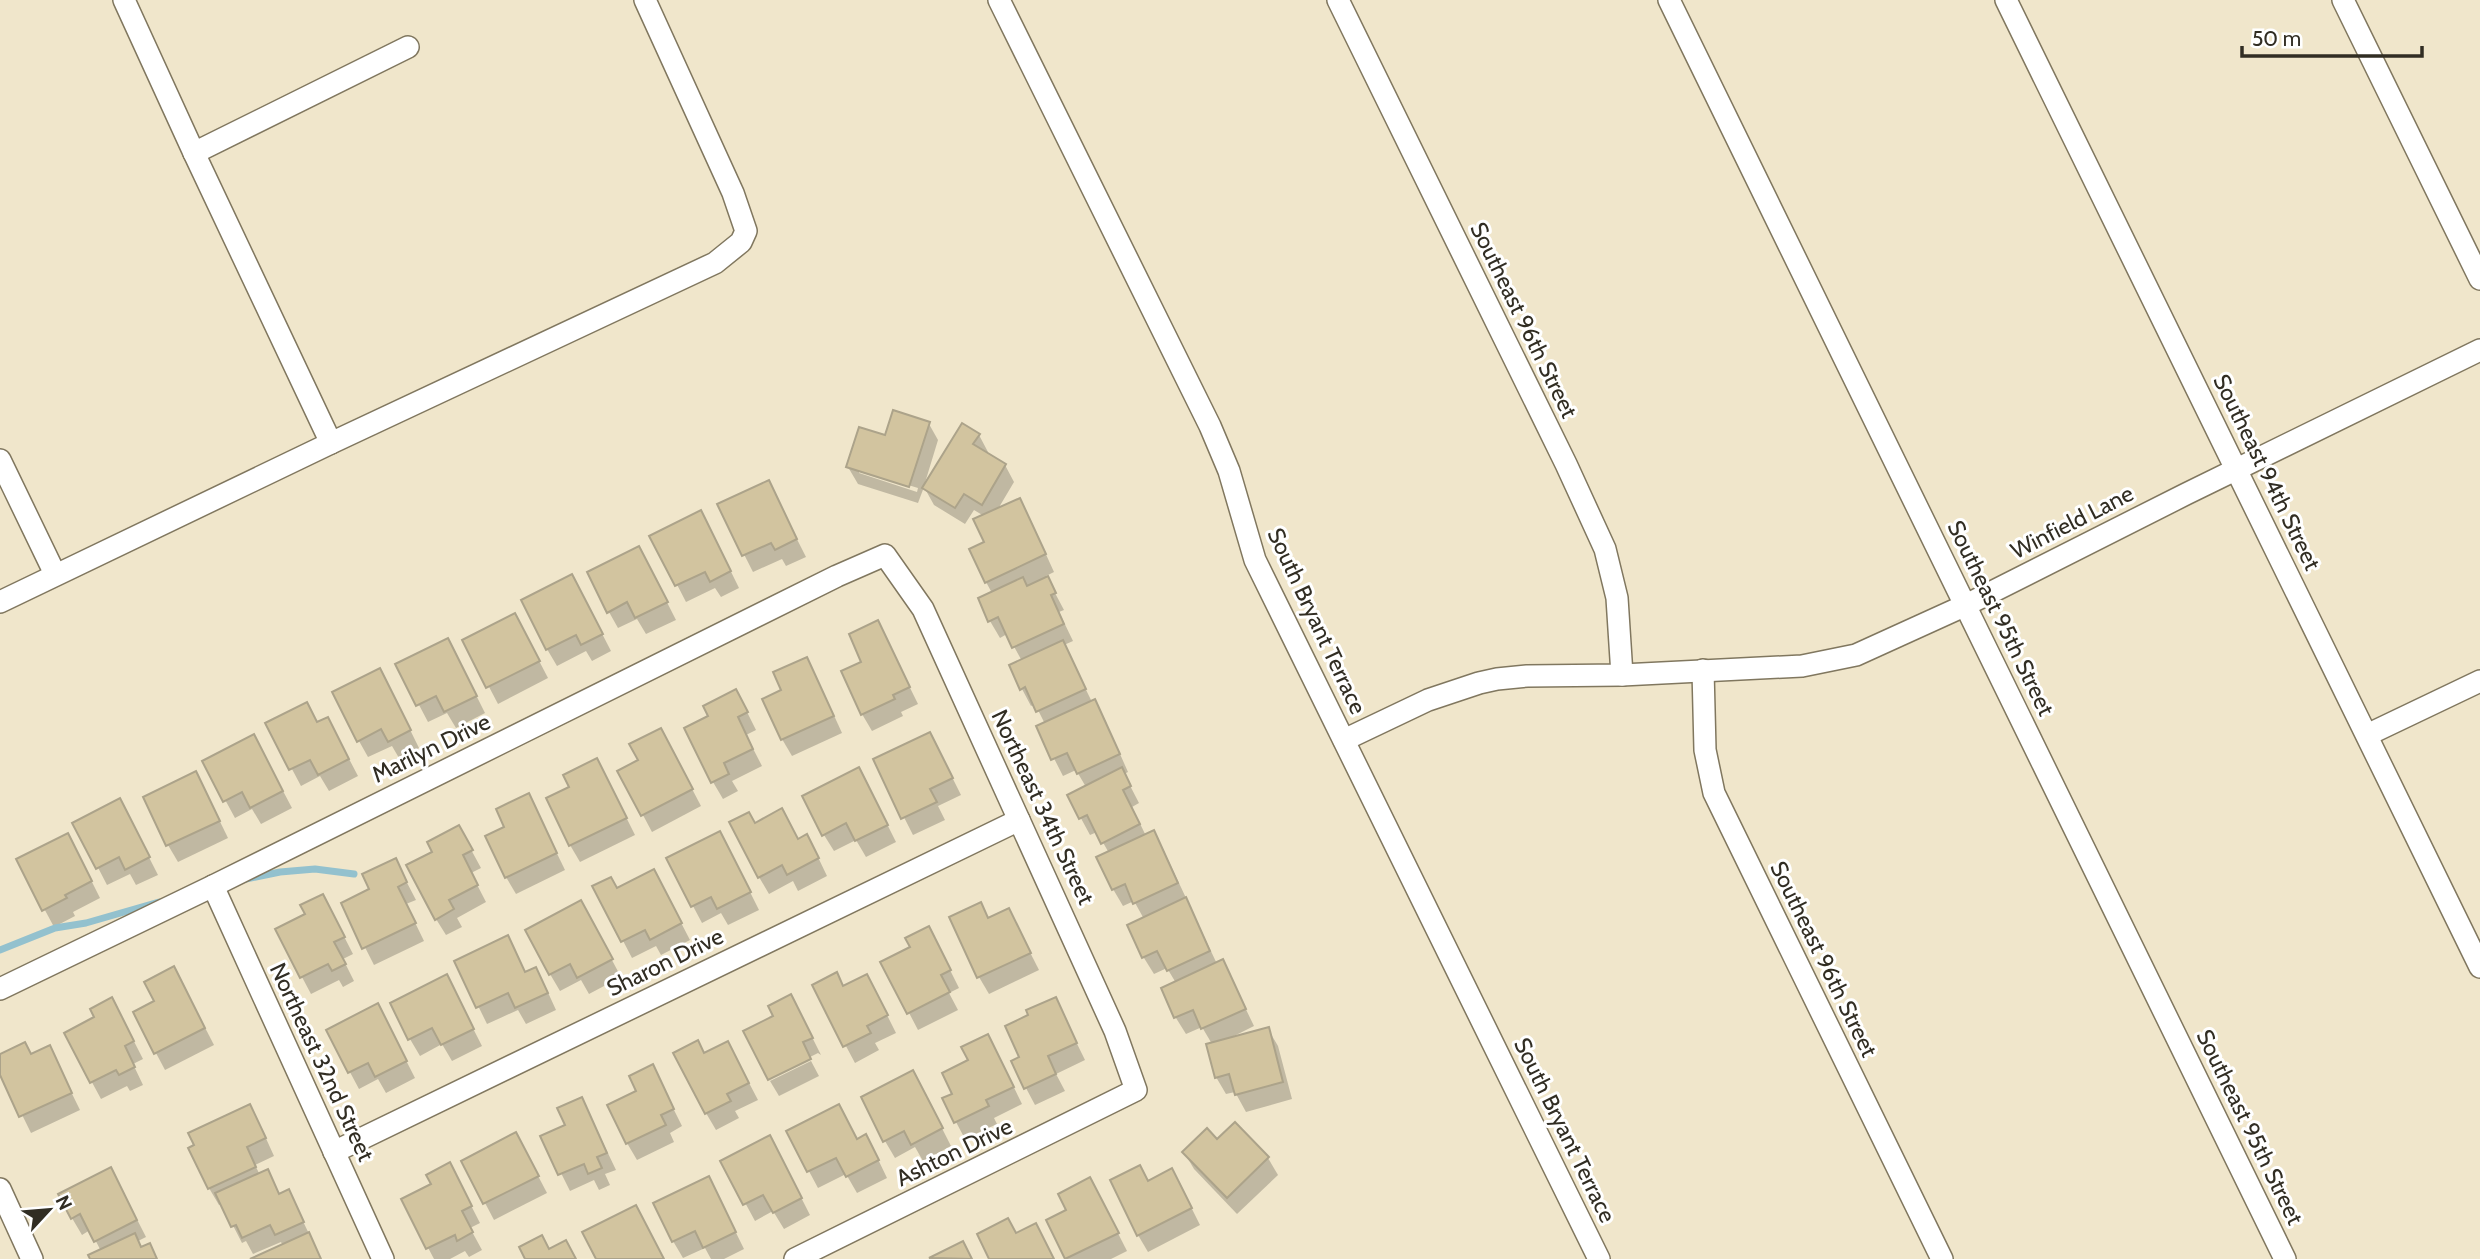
<svg xmlns="http://www.w3.org/2000/svg" width="2480" height="1259" font-family="Cabin,sans-serif">
  <rect width="100%" height="100%" fill="#f0e6cb"/>
  <!-- shadow -->
  <g fill="#0003" fill-rule="evenodd">
    <path d="M929 424 938 440 924 486 979 435 988 452 987 455 1005 465 1014 482 998 509 1029 517 1054 572 1046 576 1064 610 1059 612 1073 641 1064 645 1092 702 1104 718 1128 772 1124 774 1139 803 1132 807 1146 836 1153 832 1163 849 1217 964 1223 962 1254 1026 1232 1037 1233 1038 1268 1029 1278 1046 1292 1099 1246 1112 1235 1092 1226 1094 1216 1077 1212 1044 1202 1027 1186 1034 1176 1018 1163 989 1176 983 1167 968 1154 974 1144 958 1129 926 1144 919 1134 901 1123 906 1113 889 1109 853 1097 832 1090 835 1069 796 1086 787 1076 770 1063 776 1038 727 1045 724 1035 704 1031 706 1022 689V661L1007 634 1000 638 990 621 992 593 986 582 984 516 974 510 965 524 934 505 924 487 918 503 858 484 848 467 886 437ZM859 470 918 488 917 492 859 473Z"/>
    <polygon points="768,482 806,557 786,566 782,559 753,572 719,505"/>
    <polygon points="710,529 739,588 721,597 715,588 686,602 652,536"/>
    <polygon points="648,565 676,620 646,634 637,619 618,628 609,612"/>
    <polygon points="581,593 611,651 592,661 586,651 557,666 547,649"/>
    <polygon points="878,623 918,704 901,712 903,716 872,731 862,714 864,663"/>
    <polygon points="524,632 548,678 498,704 465,641"/>
    <polygon points="457,657 485,713 456,728 447,713 428,722 398,665"/>
    <polygon points="816,676 842,733 792,756 782,739 783,691"/>
    <polygon points="389,687 419,748 399,758 392,746 368,757 359,741"/>
    <polygon points="745,708 756,730 746,735 762,766 732,781 738,791 723,799 713,782 711,717"/>
    <polygon points="268,724 317,724 337,736 358,776 329,791 320,776 301,786"/>
    <polygon points="670,747 701,806 652,832 620,772"/>
    <polygon points="939,751 961,795 938,806 945,820 913,835 875,760"/>
    <polygon points="263,753 292,808 261,824 252,809 235,818 204,761"/>
    <polygon points="606,777 635,835 580,862 570,845 571,788"/>
    <polygon points="868,786 896,842 866,857 856,840 834,851 824,835"/>
    <polygon points="205,791 228,838 178,862 168,845"/>
    <polygon points="529,796 565,870 516,894 506,877 506,828"/>
    <polygon points="129,818 158,875 136,885 130,874 107,885 75,823"/>
    <polygon points="755,825 798,841 816,853 827,876 798,891 793,881 769,894 759,877"/>
    <polygon points="468,844 481,868 471,873 486,902 457,918 462,927 446,935 436,919 434,852"/>
    <polygon points="729,850 759,910 728,925 721,913 702,923 668,859"/>
    <polygon points="77,852 100,898 73,912 75,916 54,927 18,860"/>
    <polygon points="404,877 416,900 406,904 424,941 374,965 343,904"/>
    <polygon points="595,887 617,890 663,888 690,940 661,955 656,946 632,958"/>
    <polygon points="1009,911 1039,970 989,994 979,977 989,920"/>
    <polygon points="332,913 353,954 343,959 354,981 343,987 339,980 311,994 277,930"/>
    <polygon points="590,919 621,977 589,994 581,980 560,991 550,974"/>
    <polygon points="938,946 959,988 949,993 958,1010 918,1030 883,963"/>
    <polygon points="456,961 526,973 545,986 556,1010 526,1024 518,1010 487,1024"/>
    <polygon points="183,985 214,1045 165,1070 156,1053 156,1002"/>
    <polygon points="814,986 876,993 896,1033 875,1043 879,1050 855,1063"/>
    <polygon points="455,993 482,1046 452,1061 442,1044 420,1056 410,1039"/>
    <polygon points="1055,999 1085,1060 1056,1074 1065,1091 1035,1105 1026,1088 1021,1058 1030,1016"/>
    <polygon points="800,1013 821,1055 818,1053 768,1078 775,1017"/>
    <polygon points="121,1016 143,1059 133,1064 143,1085 130,1091 127,1086 101,1099 66,1034"/>
    <polygon points="387,1023 415,1078 386,1093 378,1079 359,1089 328,1031"/>
    <polygon points="49,1047 80,1110 31,1133 0,1070 0,1056 31,1055"/>
    <polygon points="997,1053 1022,1104 994,1118 997,1124 965,1139 956,1122 954,1095"/>
    <polygon points="704,1055 737,1060 758,1100 735,1111 739,1118 716,1130 706,1113"/>
    <polygon points="811,1061 819,1076 779,1096 770,1081"/>
    <polygon points="652,1066 682,1126 670,1133 674,1142 637,1160 627,1143 638,1092"/>
    <polygon points="922,1089 951,1146 923,1161 915,1147 895,1158 885,1141"/>
    <polygon points="582,1099 616,1170 605,1174 610,1185 599,1190 594,1180 570,1191 543,1137 567,1126"/>
    <polygon points="259,1123 274,1156 255,1165 260,1175 267,1171 280,1195 289,1192 321,1259 253,1259 283,1246 281,1242 253,1254 246,1241 242,1243 222,1204 219,1205 209,1188"/>
    <polygon points="788,1132 857,1141 875,1153 887,1178 857,1193 846,1174 818,1188"/>
    <polygon points="1217,1141 1268,1158 1278,1175 1237,1214 1194,1169 1184,1152"/>
    <polygon points="525,1151 547,1193 494,1220 463,1161"/>
    <polygon points="779,1154 810,1215 784,1229 773,1211 755,1221 723,1162"/>
    <polygon points="709,1178 744,1249 724,1259 711,1259 705,1248 683,1258 673,1241"/>
    <polygon points="459,1182 480,1223 470,1228 482,1250 469,1257 465,1251 450,1259 434,1259 403,1200 433,1185"/>
    <polygon points="1149,1182 1181,1187 1200,1225 1148,1252 1138,1235"/>
    <polygon points="120,1186 146,1237 138,1241 142,1249 149,1245 157,1259 92,1259 101,1251 90,1230 82,1235 72,1218"/>
    <polygon points="1099,1196 1127,1251 1111,1259 1067,1259 1048,1221"/>
  </g>
  <g fill="none" stroke-linecap="round" stroke-linejoin="round">
    <!-- stream -->
    <g stroke="#93c1ce" stroke-width="7">
      <polyline points="241,880 280,872 315,869 354,874"/>
      <polyline points="0,950 55,928 86,923 159,902"/>
    </g>
  </g>
  <!-- building -->
  <g fill="#d2c49f" stroke="#aca38a" stroke-width="2">
    <polygon points="893,410 930,422 909,487 846,467 859,427 885,435"/>
    <polygon points="962,423 980,434 973,444 1006,464 982,505 964,494 955,508 922,488"/>
    <polygon points="769,480 797,539 775,550 771,543 742,556 717,504"/>
    <polygon points="1020,498 1046,554 985,583 969,549 984,542 973,519"/>
    <polygon points="701,510 731,571 710,582 705,572 675,586 649,536"/>
    <polygon points="639,546 668,602 635,618 627,602 607,613 587,572"/>
    <polygon points="572,574 603,634 581,645 576,635 546,650 521,600"/>
    <polygon points="1048,576 1056,593 1051,595 1064,624 1012,648 998,617 988,622 978,598 1023,577 1027,586"/>
    <polygon points="515,613 540,661 486,688 462,640"/>
    <polygon points="878,620 910,687 893,695 895,699 861,715 841,671 861,662 849,634"/>
    <polygon points="448,638 477,696 444,712 436,696 416,706 395,664"/>
    <polygon points="1063,640 1086,689 1036,712 1025,687 1020,690 1009,665"/>
    <polygon points="807,657 834,716 781,740 762,699 781,690 773,672"/>
    <polygon points="380,668 411,730 388,742 381,729 357,742 332,692"/>
    <polygon points="736,689 748,712 738,717 753,749 724,763 729,774 711,783 684,728 708,716 703,706"/>
    <polygon points="1095,699 1120,754 1077,774 1067,753 1051,760 1036,726"/>
    <polygon points="307,702 317,722 328,717 349,759 318,775 310,760 289,770 265,723"/>
    <polygon points="661,728 693,789 641,816 617,771 638,760 629,744"/>
    <polygon points="930,732 953,778 930,789 937,802 901,819 873,759"/>
    <polygon points="254,734 283,791 250,808 242,792 223,802 202,761"/>
    <polygon points="597,758 627,818 569,846 546,798 569,787 563,775"/>
    <polygon points="859,767 888,825 855,841 846,823 822,836 802,796"/>
    <polygon points="1122,767 1131,786 1123,790 1140,824 1101,844 1087,815 1079,819 1067,795"/>
    <polygon points="196,771 220,821 166,846 143,797"/>
    <polygon points="529,793 557,853 505,878 485,836 504,827 496,809"/>
    <polygon points="120,798 150,857 125,870 119,857 96,869 72,823"/>
    <polygon points="782,808 798,839 807,834 819,858 787,875 782,865 758,878 729,822 749,812 755,823"/>
    <polygon points="459,825 473,850 463,855 478,885 449,900 454,909 435,920 406,865 432,852 427,842"/>
    <polygon points="1154,830 1178,883 1133,904 1125,884 1112,890 1096,857"/>
    <polygon points="720,831 751,892 717,909 711,897 691,907 666,858"/>
    <polygon points="68,833 92,881 65,895 67,898 42,911 16,859"/>
    <polygon points="396,858 407,882 398,887 416,923 362,949 341,903 369,889 362,874"/>
    <polygon points="654,869 682,923 650,940 645,930 621,942 592,886 611,877 617,888"/>
    <polygon points="323,894 345,937 334,942 346,964 332,971 328,964 300,978 275,929 305,914 300,905"/>
    <polygon points="1186,897 1210,951 1167,971 1157,951 1142,958 1127,925"/>
    <polygon points="581,900 613,959 577,978 570,964 549,975 525,930"/>
    <polygon points="981,902 988,918 1009,908 1031,953 977,978 949,917"/>
    <polygon points="929,926 951,970 941,975 950,992 907,1014 880,962 910,947 905,938"/>
    <polygon points="508,935 525,972 536,967 548,993 515,1008 508,993 476,1008 454,961"/>
    <polygon points="1223,959 1246,1009 1201,1029 1193,1010 1174,1018 1161,988"/>
    <polygon points="174,966 205,1028 154,1054 133,1012 154,1001 144,982"/>
    <polygon points="837,972 843,986 867,974 888,1015 867,1026 871,1033 843,1047 812,985"/>
    <polygon points="447,974 474,1029 441,1045 432,1028 408,1040 390,1003"/>
    <polygon points="791,994 813,1038 803,1042 811,1059 768,1080 743,1031 773,1016 768,1006"/>
    <polygon points="112,997 134,1041 125,1046 135,1067 119,1075 116,1070 90,1083 64,1033 94,1017 90,1009"/>
    <polygon points="1056,997 1077,1043 1048,1056 1056,1074 1024,1089 1011,1061 1019,1057 1005,1026 1028,1015 1026,1010"/>
    <polygon points="378,1003 407,1061 375,1077 368,1063 348,1073 326,1030"/>
    <polygon points="1269,1027 1283,1082 1235,1095 1229,1074 1215,1078 1206,1044"/>
    <polygon points="988,1034 1014,1087 986,1100 989,1106 954,1123 942,1098 952,1094 942,1073 968,1060 961,1047"/>
    <polygon points="698,1040 704,1053 728,1041 749,1083 727,1094 731,1101 705,1114 673,1053"/>
    <polygon points="25,1042 31,1054 50,1045 72,1093 19,1117 0,1075 0,1054"/>
    <polygon points="653,1064 674,1109 661,1115 666,1125 626,1144 607,1105 636,1091 629,1076"/>
    <polygon points="913,1070 943,1128 911,1145 904,1131 883,1142 861,1097"/>
    <polygon points="582,1097 607,1153 597,1157 602,1168 588,1174 584,1164 558,1175 540,1136 565,1125 557,1108"/>
    <polygon points="250,1104 266,1138 247,1147 256,1167 208,1189 188,1148 194,1145 188,1133"/>
    <polygon points="839,1104 857,1139 866,1134 879,1160 846,1177 836,1158 807,1172 786,1131"/>
    <polygon points="1235,1122 1269,1157 1227,1198 1182,1152 1207,1128 1217,1139"/>
    <polygon points="516,1132 539,1176 483,1204 461,1161"/>
    <polygon points="770,1135 802,1198 773,1213 763,1195 743,1205 720,1161"/>
    <polygon points="450,1162 472,1206 462,1211 473,1232 457,1241 455,1235 426,1249 401,1199 431,1184 426,1175"/>
    <polygon points="1140,1165 1148,1181 1172,1168 1192,1208 1137,1236 1110,1180"/>
    <polygon points="111,1167 137,1220 94,1242 80,1214 71,1219 58,1194"/>
    <polygon points="268,1169 279,1194 289,1189 304,1222 275,1235 270,1225 242,1238 236,1225 231,1227 215,1193"/>
    <polygon points="709,1176 736,1232 703,1248 695,1231 672,1242 653,1203"/>
    <polygon points="1090,1177 1119,1233 1065,1259 1046,1220 1066,1210 1058,1194"/>
    <polygon points="636,1205 664,1259 596,1259 582,1232"/>
    <polygon points="1008,1218 1016,1233 1036,1223 1054,1259 989,1259 977,1234"/>
    <polygon points="309,1232 321,1259 250,1259"/>
    <polygon points="135,1233 141,1247 150,1243 157,1259 90,1259 88,1255"/>
    <polygon points="542,1235 549,1249 566,1240 576,1259 525,1259 519,1247"/>
    <polygon points="963,1241 972,1259 929,1258"/>
  </g>
  <g fill="none" stroke-linecap="round" stroke-linejoin="round">
    <defs>
      <g id="minor">
        <polyline points="124,0 194,153 331,443"/>
        <polyline points="999,0 1210,426 1229,471 1255,560 1599,1259"/>
        <polyline points="1338,0 1566,464 1605,549 1617,598 1622,675"/>
        <polyline points="1669,0 2285,1259"/>
        <polyline points="2006,0 2480,967"/>
        <polyline points="2343,0 2480,279"/>
        <polyline points="194,153 408,47"/>
        <polyline points="0,460 55,574"/>
        <polyline points="0,602 331,443 715,263 741,242 746,231 733,193 645,0"/>
        <polyline points="1703,670 1705,750 1714,793 1942,1259"/>
        <polyline points="2367,735 2480,681"/>
        <polyline points="1344,740 1428,700 1479,683 1497,679 1527,676 1622,675 1802,666 1856,655 1966,605 2186,494 2480,350"/>
        <polyline points="213,886 383,1259"/>
        <polyline points="0,989 213,886 837,576 885,555 923,609 1115,1031 1136,1090 795,1259"/>
        <polyline points="334,1152 1019,820"/>
        <polyline points="0,1189 32,1259"/>
      </g>
    </defs>
    <!-- minor casing -->
    <use href="#minor" stroke="#80775f" stroke-width="24"/>
    <!-- minor -->
    <use href="#minor" stroke="#fff" stroke-width="21"/>
  </g>
  <g text-anchor="middle" dominant-baseline="central" stroke-width="6" stroke-linejoin="round" paint-order="stroke">
    <!-- street labels -->
    <g font-size="23" fill="#312d23" stroke="#fff">
      <text transform="translate(1524 320) rotate(64)">Southeast 96th Street</text>
      <text transform="translate(2267 472) rotate(64)">Southeast 94th Street</text>
      <text transform="translate(2072 522) rotate(-27)">Winfield Lane</text>
      <text transform="translate(2001 618) rotate(64)">Southeast 95th Street</text>
      <text transform="translate(1317 621) rotate(65)">South Bryant Terrace</text>
      <text transform="translate(431 748) rotate(-26)">Marilyn Drive</text>
      <text transform="translate(1043 807) rotate(65)">Northeast 34th Street</text>
      <text transform="translate(1824 959) rotate(64)">Southeast 96th Street</text>
      <text transform="translate(665 962) rotate(-26)">Sharon Drive</text>
      <text transform="translate(322 1062) rotate(65)">Northeast 32nd Street</text>
      <text transform="translate(2250 1127) rotate(64)">Southeast 95th Street</text>
      <text transform="translate(1565 1130) rotate(64)">South Bryant Terrace</text>
      <text transform="translate(954 1152) rotate(-26)">Ashton Drive</text>
    </g>
  </g>
  <!-- north arrow -->
  <g transform="translate(49 1210) rotate(64)" stroke="#ffffff" stroke-width="5" paint-order="stroke">
  <path d="M0-5L12 26L0 18L-12 26Z" fill="#312d23"/>
  <text y="-10" font-size="19" font-weight="bold" text-anchor="middle" fill="#312d23">N</text>
  </g>
  <!-- scale -->
  <path d="M2242 46v10h180v-10" fill="none" stroke="#312d23" stroke-width="3.5"/>
  <text x="2252" y="46" font-size="21" fill="#312d23" stroke="#ffffff" stroke-width="5" paint-order="stroke">50 m</text>
</svg>
